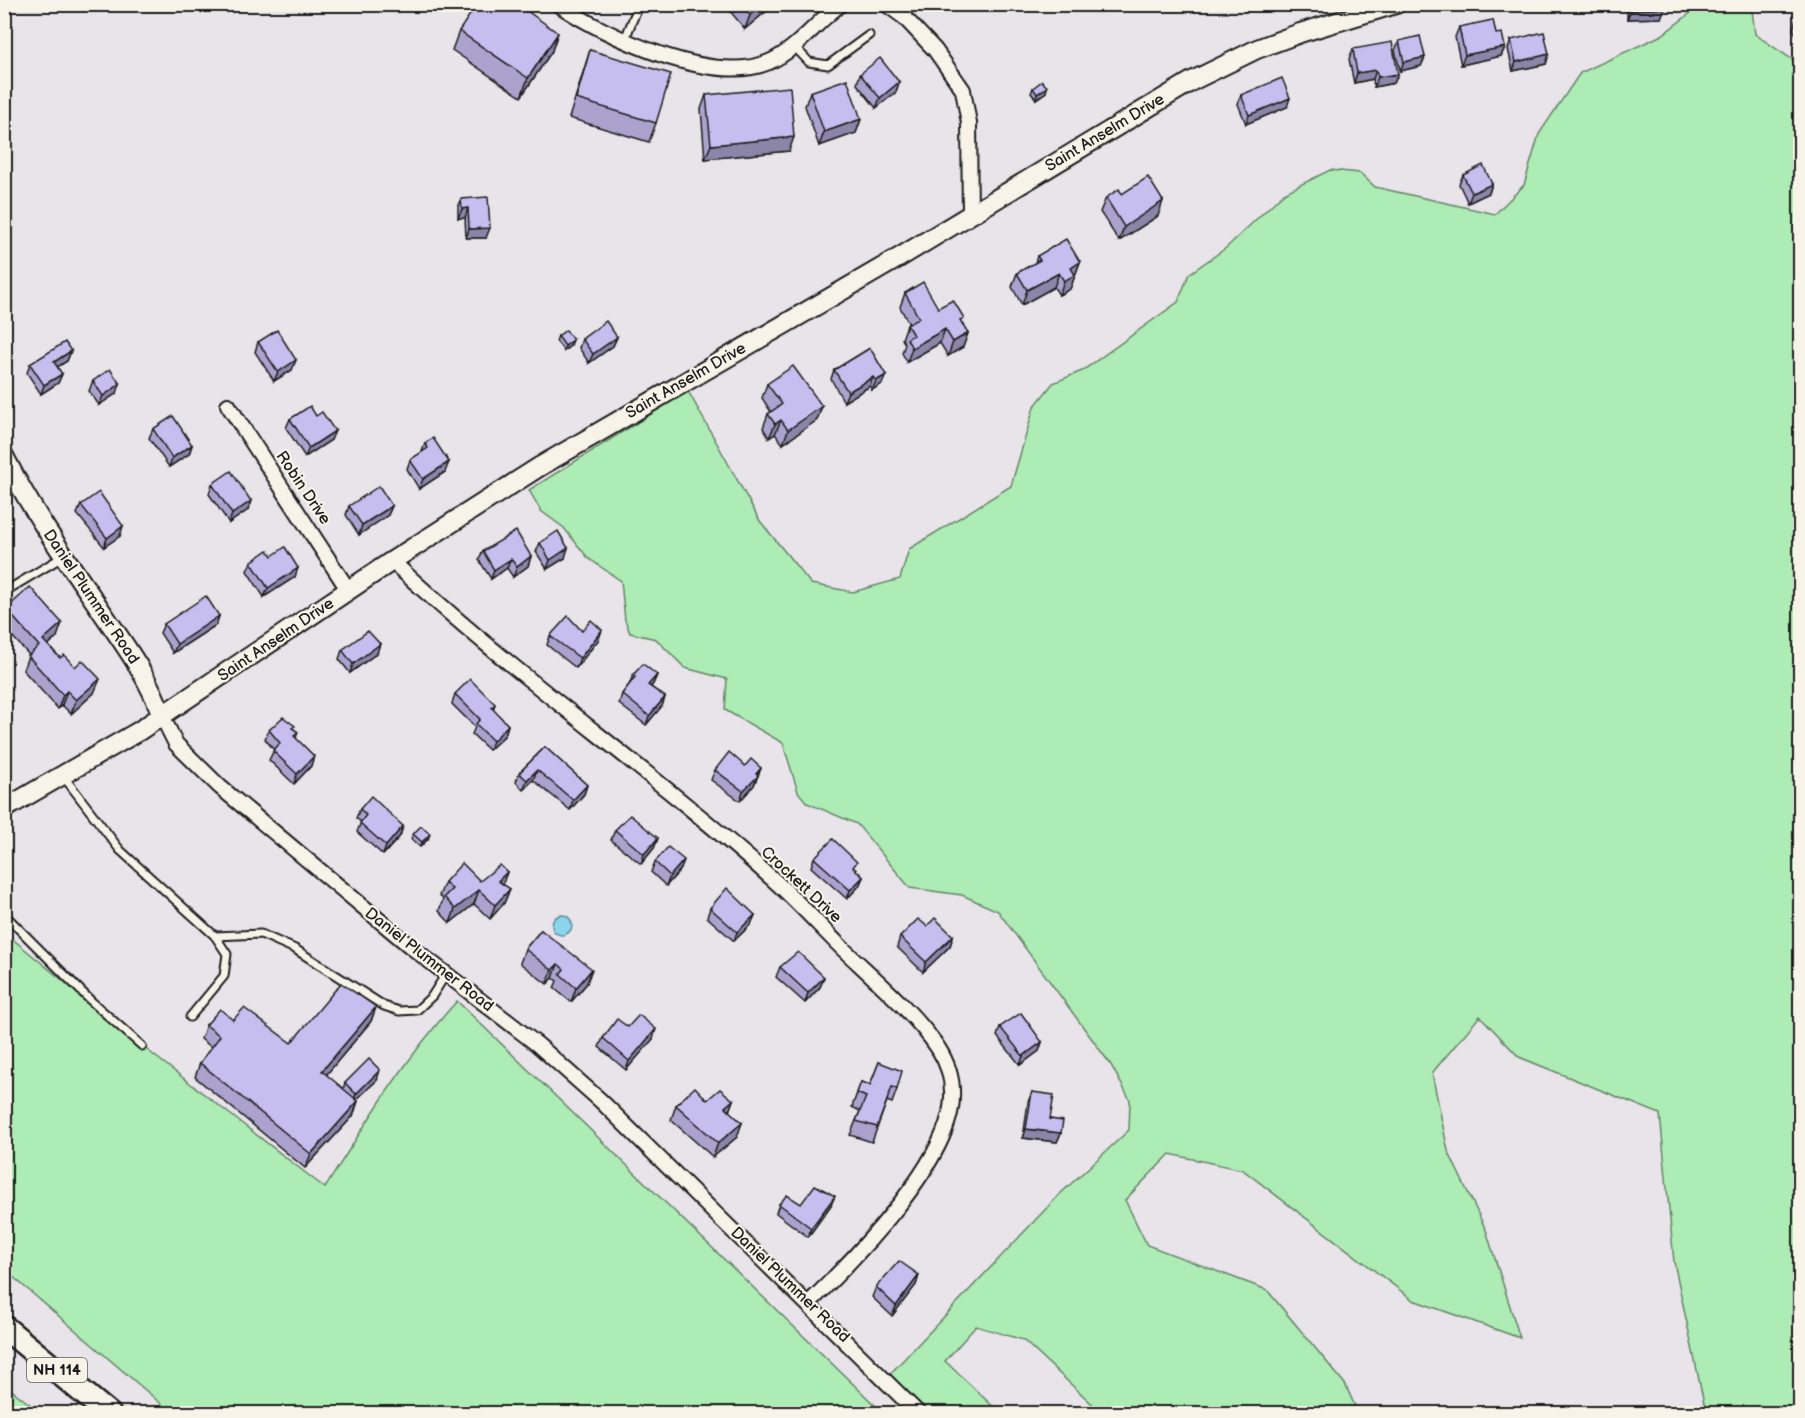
<svg xmlns="http://www.w3.org/2000/svg" width="1805" height="1418" font-family="'Balsamiq Sans',sans-serif">
  <rect width="100%" height="100%" fill="#e9e3ea"/>
  <filter id="ink" filterUnits="userSpaceOnUse"><feTurbulence type="fractalNoise" baseFrequency=".0167" numOctaves="2"/><feDisplacementMap in="SourceGraphic" scale="12" xChannelSelector="R" yChannelSelector="G"/><feConvolveMatrix kernelMatrix="1 2 1 2 8 2 1 2 1" color-interpolation-filters="sRGB"/></filter>
  <g filter="url(#ink)">
    <!-- green -->
    <g fill="#adecb4" stroke="#648468" stroke-width="1.5">
      <polygon points="1701,5 1752,10 1755,34 1800,65 1800,1413 1706,1413 1674,1262 1660,1114 1519,1057 1480,1016 1432,1073 1448,1151 1486,1230 1520,1338 1413,1300 1243,1170 1170,1154 1125,1200 1147,1245 1267,1290 1345,1384 1358,1413 1102,1413 1023,1340 976,1326 945,1361 1000,1413 923,1413 889,1375 1059,1195 1129,1130 1130,1100 1111,1065 998,911 962,895 910,888 857,824 807,803 798,792 783,743 725,710 727,679 685,668 656,639 630,633 625,620 621,581 588,558 564,528 541,511 529,490 688,391 760,521 811,584 853,592 900,579 909,549 1011,486 1034,407 1053,383 1082,371 1178,302 1189,274 1226,248 1284,193 1330,170 1360,173 1375,187 1495,214 1524,185 1539,134 1580,73 1662,35"/>
      <path d="M4 932 142 1046 325 1188C366 1123 406 1057 457 1001L883 1413H172L5 1270Z"/>
      <polygon points="4,1385 5,1385 41,1413 5,1413"/>
    </g>
    <!-- water -->
    <circle fill="#8ad5eb" stroke="#5e8b98" stroke-width="1.5" cx="562" cy="925" r="10"/>
    <g fill="none" stroke-linecap="round" stroke-linejoin="round">
      <defs>
        <g id="service">
          <polyline points="625,39 639,4"/>
          <polyline points="793,45 809,62 828,65 869,35"/>
          <polyline points="4,592 64,556"/>
          <polyline points="64,777 120,850 215,936 227,954 224,976 190,1017"/>
          <polyline points="4,914 90,1000 142,1046"/>
          <polyline points="215,936 261,934 295,949 384,1006 399,1011 417,1010 432,996 446,974"/>
        </g>
        <g id="minor">
          <path d="M558 4C606 37 713 86 769 62 797 50 817 21 841 4"/>
          <polyline points="886,4 904,17 935,50 963,90 969,123 970,214"/>
          <polyline points="228,405 349,591"/>
          <path d="M392 561C514 676 653 771 777 883 799 903 819 925 840 946 870 975 915 1013 938 1048 947 1062 953 1079 952 1097 951 1161 854 1259 809 1303"/>
          <polyline points="162,716 176,744 220,787 410,946 538,1045 601,1101 919,1414"/>
        </g>
        <g id="tertiary">
          <path d="M4 456C31 510 66 559 100 609 123 643 149 677 162 716"/>
          <polyline points="4,809 139,731 392,561 539,467 900,257 1192,81 1257,49 1300,33 1396,4"/>
        </g>
        <polyline id="primary" points="4,1327 109,1414"/>
      </defs>
      <!-- service casing -->
      <use href="#service" stroke="#1c1c1c" stroke-width="11"/>
      <!-- minor casing -->
      <use href="#minor" stroke="#1c1c1c" stroke-width="18"/>
      <!-- tertiary casing -->
      <use href="#tertiary" stroke="#1c1c1c" stroke-width="22"/>
      <!-- primary casing -->
      <use href="#primary" stroke="#1c1c1c" stroke-width="27"/>
      <!-- service -->
      <use href="#service" stroke="#f7f3e8" stroke-width="7"/>
      <!-- minor -->
      <use href="#minor" stroke="#f7f3e8" stroke-width="14"/>
      <!-- tertiary -->
      <use href="#tertiary" stroke="#f7f3e8" stroke-width="18"/>
      <!-- primary -->
      <use href="#primary" stroke="#f7f3e8" stroke-width="22"/>
    </g>
    <!-- wall -->
    <g fill="#aba3ce" stroke="#1c1c1c" stroke-width="1.5">
      <polygon points="724,4 775,4 745,29"/>
      <polygon points="1627,4 1664,4 1661,18 1627,19"/>
      <polygon points="1800,17 1800,42 1793,29 1796,19"/>
      <polygon points="1459,27 1496,34 1505,47 1501,56 1461,65 1455,37"/>
      <polygon points="459,31 552,51 521,97 452,50"/>
      <polygon points="1511,40 1549,54 1546,64 1513,71 1508,49"/>
      <polygon points="1399,41 1425,57 1421,66 1400,71 1395,50"/>
      <polygon points="1353,49 1398,74 1394,83 1374,87 1373,79 1354,83 1349,59"/>
      <polygon points="590,50 656,123 649,142 569,118 584,69"/>
      <polygon points="860,74 899,82 896,92 876,108 857,84"/>
      <polygon points="1047,87 1046,92 1036,99 1031,93 1033,88"/>
      <polygon points="810,92 861,119 856,133 819,146 805,106"/>
      <polygon points="706,95 789,151 705,159 701,109"/>
      <polygon points="1241,95 1287,107 1246,124 1238,104"/>
      <polygon points="1463,175 1492,184 1489,193 1468,203 1459,184"/>
      <polygon points="1122,194 1158,216 1119,241 1100,212 1106,198"/>
      <polygon points="461,199 486,238 466,238 465,218 458,218 458,208"/>
      <polygon points="1037,256 1080,262 1070,289 1059,295 1054,287 1022,305 1012,287 1017,273 1035,263"/>
      <polygon points="905,293 938,308 962,323 968,333 963,347 948,356 940,343 907,362 902,353 905,344 902,339 907,325 909,324 900,307"/>
      <polygon points="558,336 571,345 564,351 556,341"/>
      <polygon points="617,337 613,346 589,363 579,348 582,339"/>
      <polygon points="258,342 292,370 274,381 255,352"/>
      <polygon points="870,348 882,384 872,390 870,386 844,402 831,379 834,370"/>
      <polygon points="71,351 67,361 57,367 62,374 58,383 41,394 27,373 30,364"/>
      <polygon points="93,381 117,393 99,405 89,391"/>
      <polygon points="767,384 822,406 817,420 783,444 775,434 769,438 763,428 768,414 771,412 762,398"/>
      <polygon points="290,419 331,440 305,457 286,428"/>
      <polygon points="153,429 192,445 189,454 169,467 149,438"/>
      <polygon points="425,443 445,472 419,489 407,469 410,460 422,452"/>
      <polygon points="212,484 251,501 248,510 229,523 209,494"/>
      <polygon points="81,505 120,536 104,547 77,514"/>
      <polygon points="349,506 392,506 388,515 359,535 346,515"/>
      <polygon points="540,543 565,558 547,569 536,552"/>
      <polygon points="483,551 531,556 528,566 513,577 507,568 491,579 479,560"/>
      <polygon points="272,556 295,577 264,597 247,571 251,562"/>
      <polygon points="6,609 57,637 48,645 94,693 71,714 62,705 58,709 23,670 28,656 29,655 4,627 4,613"/>
      <polygon points="219,616 216,625 173,653 160,633 164,624"/>
      <polygon points="582,631 599,639 576,668 547,645 550,636"/>
      <polygon points="342,650 377,653 350,673 339,659"/>
      <polygon points="633,675 657,675 653,684 651,687 665,697 662,706 646,725 619,704 622,694 629,685"/>
      <polygon points="455,694 495,704 493,710 508,725 505,735 489,750 472,734 475,727 452,704"/>
      <polygon points="294,729 298,732 296,738 311,766 294,784 269,760 274,750 265,739 269,730"/>
      <polygon points="545,747 587,785 584,794 570,810 533,780 523,790 516,782 519,773"/>
      <polygon points="745,766 761,768 754,785 740,801 711,780 715,770"/>
      <polygon points="360,809 403,826 400,836 383,855 357,832 361,822 356,818"/>
      <polygon points="615,830 658,838 654,848 641,864 611,840"/>
      <polygon points="413,834 428,839 420,847 411,839"/>
      <polygon points="814,858 855,869 863,877 859,886 847,899 811,867"/>
      <polygon points="655,862 681,869 666,886 651,872"/>
      <polygon points="507,872 502,884 510,889 504,903 490,919 474,904 450,923 439,911 443,899 439,896 445,882 480,881"/>
      <polygon points="710,908 755,915 751,924 734,941 707,917"/>
      <polygon points="927,926 953,936 950,946 923,972 897,947 900,937"/>
      <polygon points="541,930 587,983 571,1002 554,988 557,981 553,978 547,984 520,963 525,949"/>
      <polygon points="780,967 824,977 820,987 805,1003 776,977"/>
      <polygon points="376,1007 371,1021 326,1075 343,1089 345,1083 377,1080 356,1100 358,1101 353,1116 305,1168 195,1077 200,1063 211,1047 201,1039 206,1025 233,1020 291,1043"/>
      <polygon points="628,1027 653,1039 626,1070 599,1047 603,1038"/>
      <polygon points="1000,1027 1042,1042 1039,1051 1020,1065 997,1036"/>
      <polygon points="879,1062 897,1089 892,1103 887,1101 872,1142 850,1135 860,1111 852,1107 861,1082 870,1085"/>
      <polygon points="1032,1092 1061,1133 1057,1142 1023,1138 1028,1102"/>
      <polygon points="707,1100 733,1100 729,1111 737,1137 713,1157 671,1120 676,1105"/>
      <polygon points="779,1204 801,1204 831,1205 808,1237 776,1213"/>
      <polygon points="919,1275 916,1285 892,1316 872,1297 876,1287"/>
    </g>
    <!-- shaded-wall -->
    <g fill="#8b85a8" stroke="#1c1c1c" stroke-width="1.5">
      <polygon points="762,4 775,4 745,29 750,15"/>
      <polygon points="1665,8 1661,18 1627,19 1631,10"/>
      <polygon points="558,33 552,51 521,97 528,78"/>
      <polygon points="1505,47 1501,56 1461,65 1465,55"/>
      <polygon points="1549,54 1546,64 1513,71 1516,62"/>
      <polygon points="1425,57 1421,66 1400,71 1404,62"/>
      <polygon points="1376,70 1373,79 1354,83 1357,73"/>
      <polygon points="1398,74 1394,83 1374,87 1378,77"/>
      <polygon points="899,82 896,92 876,108 880,98"/>
      <polygon points="1047,87 1046,92 1036,99 1037,94"/>
      <polygon points="1290,98 1287,107 1246,124 1249,115"/>
      <polygon points="861,119 856,133 819,146 824,132"/>
      <polygon points="794,137 789,151 705,159 711,145"/>
      <polygon points="1492,184 1489,193 1468,203 1472,193"/>
      <polygon points="1163,201 1158,216 1119,241 1124,227"/>
      <polygon points="468,208 465,218 458,218 462,209"/>
      <polygon points="490,228 486,238 466,238 469,229"/>
      <polygon points="1080,262 1070,289 1059,295 1064,281 1071,268"/>
      <polygon points="1059,273 1054,287 1022,305 1027,290"/>
      <polygon points="945,329 940,343 907,362 912,348"/>
      <polygon points="968,333 963,347 948,356 953,342"/>
      <polygon points="617,337 613,346 589,363 593,354"/>
      <polygon points="573,340 571,345 564,351 565,346"/>
      <polygon points="71,351 67,361 51,371 54,362"/>
      <polygon points="296,360 292,370 274,381 278,372"/>
      <polygon points="62,374 58,383 41,394 44,385"/>
      <polygon points="886,375 882,384 872,390 876,381"/>
      <polygon points="873,377 870,386 844,402 848,392"/>
      <polygon points="120,384 117,393 99,405 103,396"/>
      <polygon points="822,406 817,420 783,444 788,430"/>
      <polygon points="781,420 775,434 769,438 775,424"/>
      <polygon points="335,431 331,440 305,457 309,448"/>
      <polygon points="192,445 189,454 169,467 172,458"/>
      <polygon points="449,462 445,472 419,489 423,479"/>
      <polygon points="251,501 248,510 229,523 232,514"/>
      <polygon points="392,506 388,515 359,535 362,525"/>
      <polygon points="123,526 120,536 104,547 107,538"/>
      <polygon points="568,548 565,558 547,569 550,560"/>
      <polygon points="531,556 528,566 513,577 517,567"/>
      <polygon points="511,559 507,568 491,579 494,570"/>
      <polygon points="298,568 295,577 264,597 268,588"/>
      <polygon points="219,616 216,625 173,653 177,644"/>
      <polygon points="62,623 57,637 38,654 43,640"/>
      <polygon points="602,630 599,639 576,668 580,658"/>
      <polygon points="380,644 377,653 350,673 353,664"/>
      <polygon points="657,675 653,684 645,694 648,685"/>
      <polygon points="100,679 94,693 71,714 76,700"/>
      <polygon points="67,691 62,705 58,709 63,695"/>
      <polygon points="665,697 662,706 646,725 649,716"/>
      <polygon points="508,725 505,735 489,750 493,741"/>
      <polygon points="314,756 311,766 294,784 297,774"/>
      <polygon points="761,768 754,785 740,801 743,791"/>
      <polygon points="537,770 533,780 523,790 527,780"/>
      <polygon points="587,785 584,794 570,810 573,800"/>
      <polygon points="403,826 400,836 383,855 386,846"/>
      <polygon points="430,834 428,839 420,847 422,842"/>
      <polygon points="658,838 654,848 641,864 644,854"/>
      <polygon points="684,860 681,869 666,886 670,876"/>
      <polygon points="507,872 502,886 498,881"/>
      <polygon points="863,877 859,886 847,899 850,890"/>
      <polygon points="510,889 504,903 490,919 495,905"/>
      <polygon points="479,890 474,904 450,923 455,909"/>
      <polygon points="755,915 751,924 734,941 737,932"/>
      <polygon points="953,936 950,946 923,972 926,962"/>
      <polygon points="558,964 553,978 547,984 552,970"/>
      <polygon points="592,969 587,983 571,1002 576,988"/>
      <polygon points="824,977 820,987 805,1003 808,993"/>
      <polygon points="376,1007 371,1021 317,1086 322,1071"/>
      <polygon points="656,1029 653,1039 626,1070 629,1061"/>
      <polygon points="1042,1042 1039,1051 1020,1065 1023,1056"/>
      <polygon points="380,1070 377,1080 353,1103 356,1094"/>
      <polygon points="733,1100 728,1114 725,1107"/>
      <polygon points="358,1101 353,1116 305,1168 311,1154"/>
      <polygon points="742,1123 737,1137 713,1157 718,1143"/>
      <polygon points="1026,1129 1061,1133 1057,1142 1023,1138"/>
      <polygon points="835,1196 831,1205 808,1237 811,1228"/>
      <polygon points="919,1275 916,1285 892,1316 896,1306"/>
    </g>
    <!-- building -->
    <g fill="#c7bef0" stroke="#1c1c1c" stroke-width="1.5">
      <polygon points="477,4 517,4 558,33 528,78 459,31"/>
      <polygon points="741,4 762,4 750,15"/>
      <polygon points="1630,4 1664,4 1665,8 1631,10"/>
      <polygon points="1800,17 1800,27 1796,19"/>
      <polygon points="1493,20 1496,34 1502,33 1505,47 1465,55 1459,27"/>
      <polygon points="1544,32 1549,54 1516,62 1511,40"/>
      <polygon points="1420,36 1425,57 1404,62 1399,41"/>
      <polygon points="1392,42 1398,74 1378,77 1376,70 1357,73 1353,49"/>
      <polygon points="590,50 671,74 656,123 576,99"/>
      <polygon points="880,58 899,82 880,98 860,74"/>
      <polygon points="1282,78 1290,98 1249,115 1241,95"/>
      <polygon points="847,79 861,119 824,132 810,92"/>
      <polygon points="1042,81 1047,87 1037,94 1033,88"/>
      <polygon points="790,87 794,137 711,145 706,95"/>
      <polygon points="1483,165 1492,184 1472,193 1463,175"/>
      <polygon points="1148,177 1163,201 1124,227 1106,198 1119,189 1122,194"/>
      <polygon points="488,197 490,228 469,229 468,208 462,209 461,199"/>
      <polygon points="1066,239 1080,262 1071,268 1075,275 1064,281 1059,273 1027,290 1017,273 1040,260 1037,256"/>
      <polygon points="923,282 938,308 953,300 964,318 960,320 968,333 953,342 945,329 912,348 907,339 913,335 907,325 919,318 905,293"/>
      <polygon points="606,321 617,337 593,354 582,339"/>
      <polygon points="277,330 296,360 278,372 258,342"/>
      <polygon points="566,330 573,340 565,346 558,336"/>
      <polygon points="65,342 71,351 54,362 62,374 44,385 30,364"/>
      <polygon points="870,348 886,375 876,381 873,377 848,392 834,370"/>
      <polygon points="793,366 822,406 788,430 781,420 775,424 768,414 782,404 767,384"/>
      <polygon points="110,369 120,384 103,396 93,381"/>
      <polygon points="310,406 316,416 322,412 335,431 309,448 290,419"/>
      <polygon points="173,416 192,445 172,458 153,429"/>
      <polygon points="433,438 449,462 423,479 410,460 428,448 425,443"/>
      <polygon points="231,471 251,501 232,514 212,484"/>
      <polygon points="379,486 392,506 362,525 349,506"/>
      <polygon points="99,492 123,526 107,538 81,505"/>
      <polygon points="516,531 531,556 517,567 511,559 494,570 483,551"/>
      <polygon points="558,531 568,548 550,560 540,543"/>
      <polygon points="285,547 298,568 268,588 251,562 268,550 272,556"/>
      <polygon points="30,587 62,623 43,640 60,658 64,655 75,667 82,660 100,679 76,700 67,691 63,695 28,656 39,646 6,609"/>
      <polygon points="206,596 219,616 177,644 164,624"/>
      <polygon points="568,616 582,631 591,620 602,630 580,658 550,636"/>
      <polygon points="368,631 380,644 353,664 342,650"/>
      <polygon points="643,664 657,675 648,685 665,697 649,716 622,694 635,677 633,675"/>
      <polygon points="470,679 495,704 492,708 508,725 493,741 476,724 480,719 455,694"/>
      <polygon points="283,717 295,726 292,728 298,732 294,736 314,756 297,774 273,751 280,743 269,730"/>
      <polygon points="545,747 587,785 573,800 537,770 527,780 519,773"/>
      <polygon points="729,752 745,766 751,759 761,768 756,774 758,776 743,791 715,770"/>
      <polygon points="371,796 403,826 386,846 360,823 366,815 360,809"/>
      <polygon points="630,815 658,838 644,854 615,830"/>
      <polygon points="421,826 430,834 422,842 413,834"/>
      <polygon points="833,839 857,862 853,867 863,877 850,890 814,858"/>
      <polygon points="668,847 684,860 670,876 655,862"/>
      <polygon points="462,863 480,881 500,865 507,872 498,881 510,889 495,905 479,890 455,909 444,897 452,889 445,882"/>
      <polygon points="727,888 755,915 737,932 710,908"/>
      <polygon points="935,918 953,936 926,962 900,937 918,919 927,926"/>
      <polygon points="541,930 592,969 576,988 560,974 564,969 558,964 552,970 525,949"/>
      <polygon points="798,952 824,977 808,993 780,967"/>
      <polygon points="341,983 376,1007 322,1071 358,1101 311,1154 200,1063 220,1036 206,1025 220,1009 233,1020 244,1008 291,1043"/>
      <polygon points="1021,1013 1042,1042 1023,1056 1000,1027"/>
      <polygon points="639,1015 656,1029 629,1061 603,1038 617,1019 628,1027"/>
      <polygon points="369,1059 380,1070 356,1094 345,1083"/>
      <polygon points="879,1062 902,1071 897,1089 892,1087 877,1127 856,1121 866,1097 857,1093 861,1082 870,1085"/>
      <polygon points="695,1087 707,1100 720,1089 733,1100 725,1107 742,1123 718,1143 676,1105"/>
      <polygon points="1032,1092 1054,1095 1050,1119 1063,1121 1061,1133 1026,1129"/>
      <polygon points="815,1185 835,1196 811,1228 779,1204 787,1195 801,1204"/>
      <polygon points="899,1261 919,1275 896,1306 876,1287"/>
    </g>
  </g>
  <g text-anchor="middle" dominant-baseline="central" stroke-width="4.5" stroke-linejoin="round" paint-order="stroke">
    <!-- shield labels -->
    <rect fill="#f7f3e8" stroke="#5e5c59" stroke-width="1.5" x="27" y="1358" width="60" height="24" rx="4.5"/>
    <g font-size="15" font-weight="bold" fill="#1c1c1c">
      <text x="57" y="1370">NH 114</text>
    </g>
    <!-- street labels -->
    <g font-size="16" fill="#1c1c1c" stroke="#f7f3e8">
      <text transform="translate(1105 133) rotate(-31)">Saint Anselm Drive</text>
      <text transform="translate(686 381) rotate(-30)">Saint Anselm Drive</text>
      <text transform="translate(303 488) rotate(56)">Robin Drive</text>
      <text transform="translate(91 597) rotate(56)">Daniel Plummer Road</text>
      <text transform="translate(276 640) rotate(-34)">Saint Anselm Drive</text>
      <text transform="translate(801 885) rotate(43)">Crockett Drive</text>
      <text transform="translate(429 960) rotate(38)">Daniel Plummer Road</text>
      <text transform="translate(790 1285) rotate(44)">Daniel Plummer Road</text>
    </g>
  </g>
  <!-- margin -->
  <rect width="1805" height="1418" fill="none" stroke="#f7f3e8" stroke-width="24"/>
  <rect x="12" y="12" width="1781" height="1394" fill="none" stroke="#1c1c1c" stroke-width="2" filter="url(#ink)"/>
</svg>
